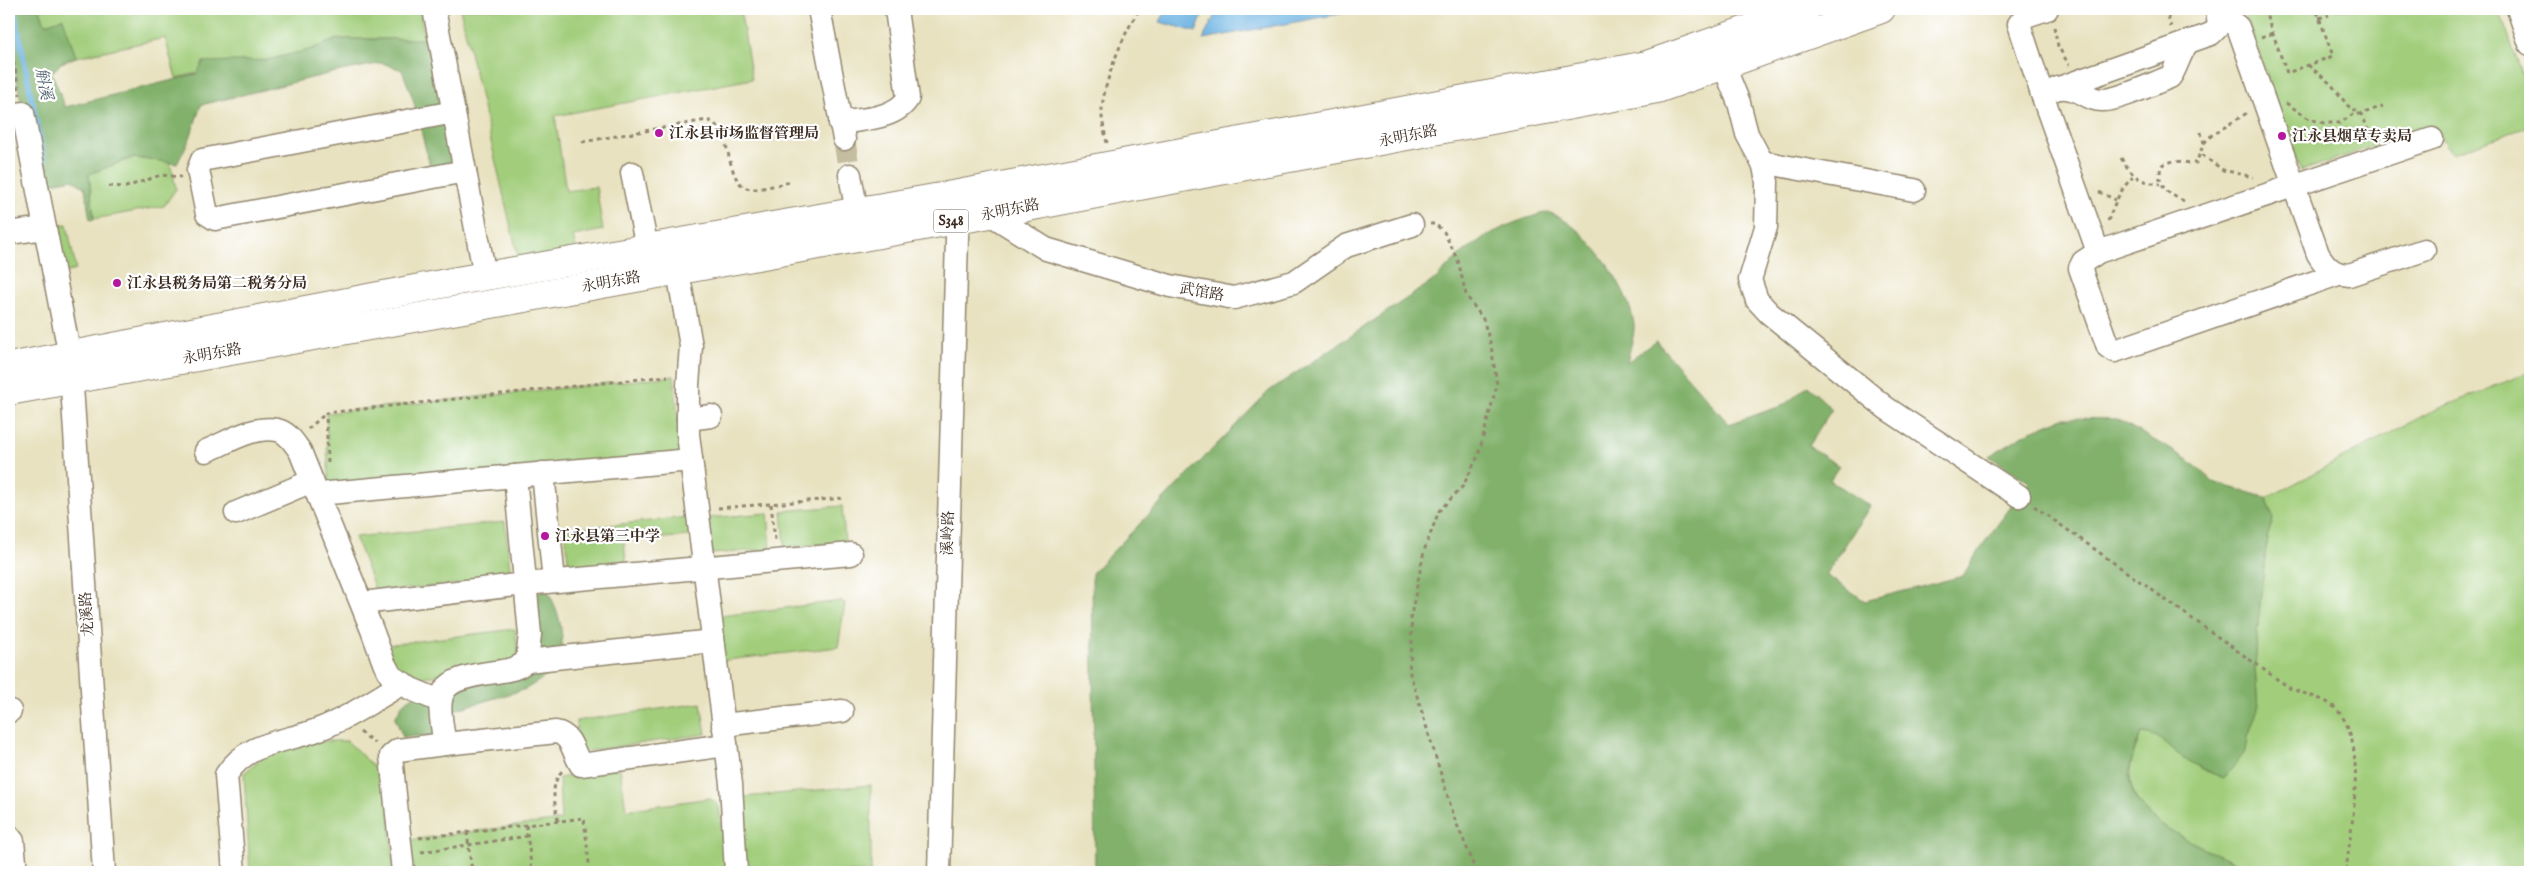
<svg xmlns="http://www.w3.org/2000/svg" width="2539" height="881" font-family="'IM FELL English','Noto Serif SC',serif">
  <rect width="100%" height="100%" fill="#fff"/>
  <filter id="ink" filterUnits="userSpaceOnUse"><feTurbulence type="fractalNoise" baseFrequency=".02" numOctaves="2"/><feDisplacementMap in="SourceGraphic" scale="10" xChannelSelector="R" yChannelSelector="G"/><feConvolveMatrix kernelMatrix="1 2 1 2 8 2 1 2 1" color-interpolation-filters="sRGB"/></filter>
  <filter id="wash" filterUnits="userSpaceOnUse"><feTurbulence type="fractalNoise" baseFrequency=".0096" numOctaves="4" result="noise"/><feDisplacementMap in="SourceGraphic" scale="20" xChannelSelector="R" yChannelSelector="G"/><feGaussianBlur stdDeviation="1.12" result="paint"/><feColorMatrix in="noise" values="0 0 0 0 0 0 0 0 0 0 0 0 0 0 0 0 0 1.4 0 .05"/><feComposite in="paint" operator="in"/></filter>
  <g filter="url(#wash)">
    <rect width="100%" height="100%" fill="#e8e2c0"/>
    <!-- green -->
    <g fill="#a2ce7b" stroke="#6e7c4c">
      <polygon points="40,9 420,9 424,39 338,39 309,50 267,60 239,63 176,78 165,38 76,57 63,19 45,24"/>
      <polygon points="460,9 740,9 752,79 555,116 566,191 596,187 603,230 573,236 579,260 521,270"/>
      <polygon points="2240,9 2499,9 2530,96 2530,126 2453,153 2432,126 2301,171 2248,22"/>
      <polygon points="132,158 169,162 173,173 176,189 164,206 94,219 89,174"/>
      <polygon points="67,224 76,270 59,274 45,228"/>
      <path d="M2530 372V872H2252C2217 848 2133 830 2130 777 2129 762 2137 748 2141 733L2155 734 2178 753 2206 771 2224 778 2246 751 2248 736 2258 709 2255 668 2258 623 2267 538 2273 519 2267 498 2430 412Z"/>
      <polygon points="674,376 682,461 329,493 326,413"/>
      <polygon points="842,506 845,542 785,547 782,511"/>
      <polygon points="768,513 771,549 711,554 708,518"/>
      <polygon points="688,517 690,536 624,541 626,564 569,569 565,530"/>
      <polygon points="505,522 511,579 376,592 355,537"/>
      <polygon points="841,601 845,603 838,647 719,661 720,616"/>
      <polygon points="515,629 520,664 408,679 400,677 385,645"/>
      <polygon points="701,703 706,734 580,752 576,721"/>
      <polygon points="311,741 347,741 375,768 388,792 394,872 250,872 244,773 278,746"/>
      <polygon points="620,768 626,810 710,798 719,806 727,872 414,872 410,840 561,820 559,778"/>
      <polygon points="871,785 871,872 746,872 738,803 744,797"/>
    </g>
    <!-- forest -->
    <g fill="#81b16b" stroke="#5e6e44">
      <polygon points="9,9 40,9 45,24 63,18 76,57 61,63 52,73 65,107 197,74 203,62 267,60 309,50 338,39 424,39 441,88 458,173 433,178 413,99 402,70 382,63 336,72 201,105 190,138 177,164 150,159 132,158 89,174 94,219 90,220 85,188 72,179 37,186 9,38"/>
      <path d="M1548 212C1586 225 1628 285 1634 324 1635 335 1629 351 1627 362L1656 341 1729 424 1784 405 1808 386 1832 409 1808 446 1839 466 1830 480 1870 506 1826 575 1865 601 1963 576C1982 542 2007 514 2029 482L1989 456 2027 433 2063 418 2117 419 2189 460 2213 482 2267 498 2273 519 2267 538 2258 623 2255 668 2258 709 2248 736 2246 751 2224 778C2208 772 2193 764 2178 754 2163 743 2161 735 2141 733 2138 743 2133 752 2131 762 2115 824 2216 848 2252 872H1095L1092 573 1269 391 1437 278C1468 242 1502 224 1548 212Z"/>
      <path d="M546 589C562 613 564 638 561 667L526 689 437 715 438 735 403 737 395 718 403 703 428 686 461 682 525 669 534 593Z"/>
    </g>
    <!-- water -->
    <g fill="#6bb2e2" stroke="#536e80">
      <polygon points="1167,9 1205,9 1196,32 1160,22"/>
      <polygon points="1218,9 1366,9 1203,39"/>
    </g>
    <g fill="none" stroke-linecap="round" stroke-linejoin="round">
      <!-- stream -->
      <polyline stroke="#6bb2e2" stroke-width="5.5" points="14,9 44,161 42,163"/>
    </g>
  </g>
  <g filter="url(#ink)">
    <g fill="none" stroke-linecap="round" stroke-linejoin="round">
      <!-- minor-tunnel -->
      <polyline stroke="#c5bda0" stroke-width="22" stroke-dasharray="22 11" stroke-linecap="butt" points="844,139 850,175"/>
      <defs>
        <g id="minor">
          <polyline points="434,9 485,276"/>
          <polyline points="819,9 844,139"/>
          <polyline points="2047,9 2026,16 2019,24 2042,94 2211,34 2219,26 2217,9"/>
          <polyline points="2518,9 2530,44"/>
          <path d="M2217 10 2238 27 2318 254C2326 267 2333 274 2349 275L2424 250"/>
          <polyline points="1717,49 1739,103 1747,134 1764,166 1767,182 1766,227 1750,280 1757,300 1769,313 1886,408 2019,496"/>
          <path d="M2058 88C2079 86 2088 101 2103 100 2119 100 2154 83 2170 77 2175 72 2180 52 2188 42"/>
          <polyline points="2042,94 2098,252"/>
          <polyline points="454,112 202,160 198,170 207,214 215,219 465,171"/>
          <polyline points="9,116 23,113 45,228"/>
          <path d="M840 123C862 119 896 119 908 98L896 9"/>
          <polyline points="1762,162 1914,190"/>
          <polyline points="632,173 647,248"/>
          <polyline points="850,175 857,212"/>
          <polyline points="990,214 1046,249 1170,286 1234,298 1294,282 1346,246 1412,225"/>
          <polyline points="9,230 16,232 45,228 70,356 104,872"/>
          <polyline points="675,254 691,346 688,385 688,434 731,784 736,872"/>
          <polyline points="2338,274 2115,351 2108,347 2080,268 2083,262 2098,252 2432,139"/>
          <polyline points="688,419 711,416"/>
          <path d="M206 451C226 443 254 425 277 430 288 432 294 443 300 451L372 630 384 663 391 676 411 689 440 701"/>
          <polyline points="543,473 554,581"/>
          <polyline points="319,498 329,493 515,476"/>
          <polyline points="236,513 312,481"/>
          <polyline points="362,603 525,584 851,554"/>
          <polyline points="527,661 713,641"/>
          <polyline points="9,711 10,711"/>
          <polyline points="723,725 842,711"/>
          <path d="M445 744 556 732C572 735 573 753 581 765L726 745"/>
          <polyline points="9,836 13,841 16,872"/>
          <path d="M234 872 226 775C248 741 283 743 317 730 347 719 376 699 403 683"/>
          <path d="M403 872 391 756 398 750 445 744C435 689 437 680 495 672 508 670 516 670 527 661L530 634 515 476 691 460"/>
          <polyline points="939,872 958,203"/>
        </g>
        <g id="major">
          <polyline points="9,367 457,281 958,194 1647,65 1806,9"/>
          <polyline points="9,391 990,214 1657,89 1881,9"/>
        </g>
      </defs>
      <!-- minor casing -->
      <use href="#minor" stroke="#92866f" stroke-width="25"/>
      <!-- major casing -->
      <use href="#major" stroke="#92866f" stroke-width="30"/>
      <!-- path -->
      <g stroke="#92866f" stroke-width="3" stroke-dasharray="4 4" stroke-linecap="butt">
        <polyline points="2166,9 2171,27"/>
        <polyline points="2264,9 2287,73 2333,56 2316,9"/>
        <polyline points="2319,18 2329,15"/>
        <polyline points="2054,27 2058,46 2069,65"/>
        <polyline points="2261,37 2273,33"/>
        <polyline points="9,38 20,95"/>
        <polyline points="2308,65 2331,84 2348,106 2362,114 2371,138"/>
        <polyline points="2286,103 2309,119 2324,123 2340,123 2353,114 2361,114 2383,106"/>
        <path d="M582 142 707 120C735 128 723 188 752 189 764 189 778 184 791 182"/>
        <path d="M1107 143C1105 134 1103 125 1102 117 1100 89 1124 31 1140 9"/>
        <polyline points="2204,143 2212,135 2247,113"/>
        <polyline points="2202,155 2223,170 2253,177"/>
        <path d="M2121 158C2132 176 2139 182 2160 184"/>
        <polyline points="109,186 126,187 161,175 181,177"/>
        <polyline points="2099,192 2116,200"/>
        <path d="M2184 201C2168 194 2154 185 2162 165 2180 157 2180 164 2196 163L2204 143 2200 129"/>
        <path d="M2108 221C2114 205 2120 189 2133 177"/>
        <polyline points="1430,224 1435,224 1444,232 1458,260 1466,295 1483,319 1491,345 1497,385 1478,456 1463,486 1439,511 1424,551 1411,616 1412,646 1409,670 1455,820 1472,860 1474,872"/>
        <polyline points="308,429 325,414"/>
        <polyline points="328,463 326,413 668,376"/>
        <polyline points="771,504 775,540"/>
        <path d="M2034 506 2291 689C2302 693 2325 699 2333 706 2371 738 2350 828 2346 872"/>
        <polyline points="718,508 845,498"/>
        <polyline points="360,732 375,743"/>
        <path d="M558 821C555 802 549 786 562 771"/>
        <polyline points="526,825 532,872"/>
        <polyline points="467,832 472,872"/>
        <polyline points="419,838 584,818 590,872"/>
        <polyline points="421,852 528,836"/>
      </g>
      <!-- minor -->
      <use href="#minor" stroke="#fff" stroke-width="22"/>
      <!-- major -->
      <use href="#major" stroke="#fff" stroke-width="28"/>
    </g>
  </g>
  <!-- markers -->
  <g fill="#b5179e" stroke="#fff" stroke-width="2">
    <circle cx="659" cy="133" r="5"/>
    <circle cx="2282" cy="136" r="5"/>
    <circle cx="117" cy="283" r="5"/>
    <circle cx="545" cy="536" r="5"/>
  </g>
  <g text-anchor="middle" dominant-baseline="central" stroke-width="4.5" stroke-linejoin="round" paint-order="stroke">
    <!-- shield labels -->
    <rect fill="#fff" stroke="#766a62" stroke-width="1" x="933.5" y="209.5" width="35" height="23" rx="4"/>
    <g font-size="14" font-weight="bold" fill="#3b2a1e">
      <text x="951" y="221">S348</text>
    </g>
    <!-- poi labels -->
    <g font-size="15" font-weight="bold" fill="#3b2a1e" stroke="#fff" text-anchor="start">
      <text x="669" y="133">江永县市场监督管理局</text>
      <text x="2292" y="136">江永县烟草专卖局</text>
      <text x="127" y="283">江永县税务局第二税务分局</text>
      <text x="555" y="536">江永县第三中学</text>
    </g>
    <!-- street labels -->
    <g font-size="15" fill="#3b2a1e" stroke="#fff">
      <text transform="translate(1408 136) rotate(-11)">永明东路</text>
      <text transform="translate(1010 210) rotate(-11)">永明东路</text>
      <text transform="translate(611 282) rotate(-10)">永明东路</text>
      <text transform="translate(1202 292) rotate(10)">武馆路</text>
      <text transform="translate(212 354) rotate(-10)">永明东路</text>
      <text transform="translate(948 533) rotate(-88)">溪岭路</text>
      <text transform="translate(87 614) rotate(-94)">龙溪路</text>
    </g>
    <!-- water labels -->
    <g font-size="16" font-style="italic" fill="#4e606c" stroke="#fff">
      <text transform="translate(43 84) rotate(79)">斛溪</text>
    </g>
  </g>
  <!-- margin -->
  <rect width="2539" height="881" fill="none" stroke="#fff" stroke-width="30"/>
</svg>
